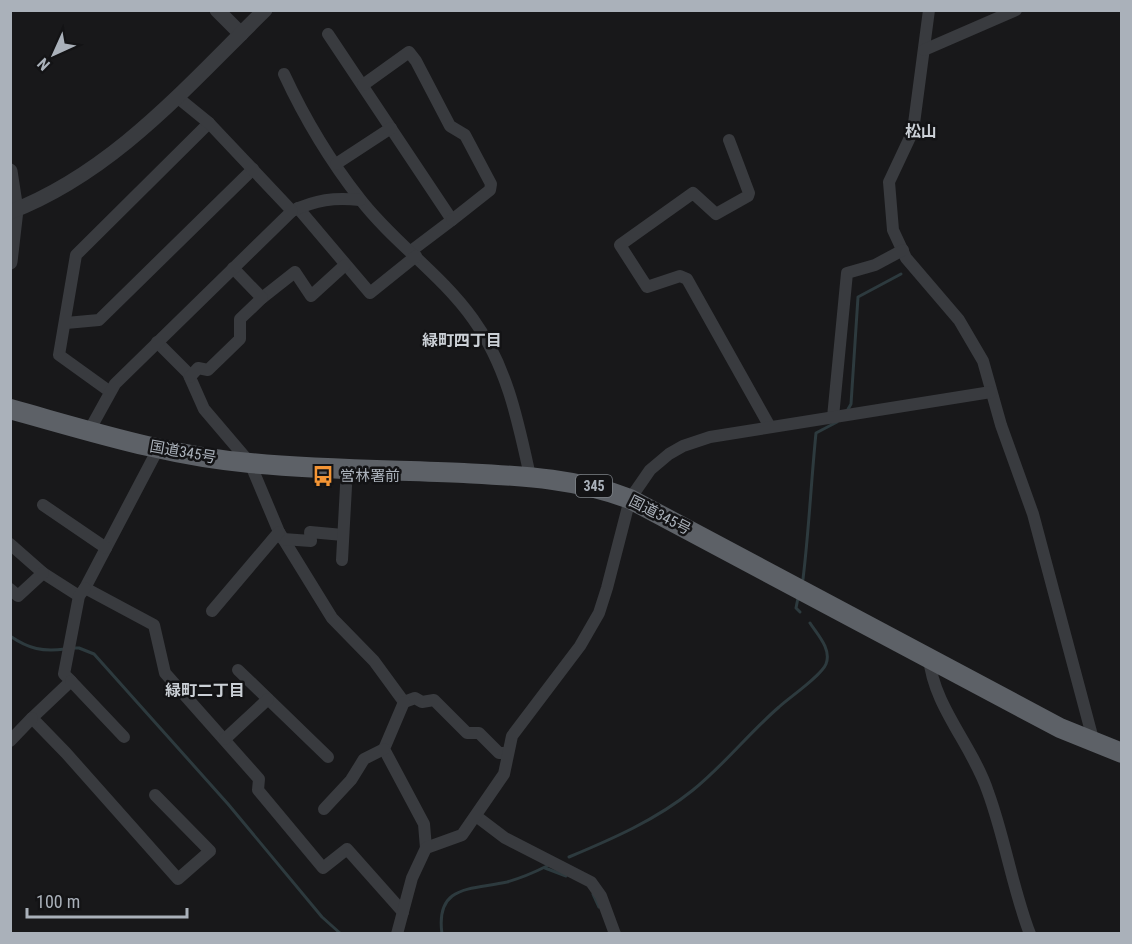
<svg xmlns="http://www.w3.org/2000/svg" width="1132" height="944" font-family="'Roboto Condensed','Noto Sans JP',sans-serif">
  <rect width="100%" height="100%" fill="#18181a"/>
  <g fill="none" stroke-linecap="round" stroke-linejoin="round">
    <!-- stream -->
    <g stroke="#2d3a3e" stroke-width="3">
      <polyline points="847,411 851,404 858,297 901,274"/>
      <path d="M803 579C809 530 811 482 816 433L837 422"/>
      <polyline points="798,598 796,608 800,612"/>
      <path d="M10 636C29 649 43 652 65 649"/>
      <polyline points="72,648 79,648 94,654 228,804 322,917 341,934"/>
      <path d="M569 857C612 839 656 820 693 790 724 765 749 733 779 707 790 697 821 676 826 664 832 649 817 634 810 623"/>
      <polyline points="545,868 566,876"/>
      <polyline points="593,894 599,907"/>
      <path d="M442 934C435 884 472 890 507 882 521 878 535 872 547 866"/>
    </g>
    <!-- minor -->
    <g stroke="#393b3f" stroke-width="12">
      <polyline points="929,10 913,131 889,182 893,230 906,258 959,320 983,361 1001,425 1033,514 1094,743"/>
      <polyline points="328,34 452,220 411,251"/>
      <polyline points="924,50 1016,10"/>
      <path d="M284 74C304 117 331 162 360 199 393 242 441 274 473 319 507 366 518 421 530 476"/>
      <polyline points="363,85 409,52 416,61 450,126 465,135 491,184 490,190 452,220"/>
      <polyline points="729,140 749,193 748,196 716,214 693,193 620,245 647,287 680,276 687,279 770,427"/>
      <polyline points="336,164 391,128"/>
      <polyline points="298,208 370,293 416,256"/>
      <path d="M292 211C316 200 334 197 360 200"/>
      <polyline points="262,298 295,272 311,296 345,265"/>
      <polyline points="66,323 99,320 253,169"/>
      <polyline points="157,342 188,373 204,409 250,463 279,532 332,618 374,661 404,702 415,698 422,702 434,700 467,733 479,733 499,753 508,753"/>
      <polyline points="190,377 198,368 208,370 240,339 240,319 262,298 233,268"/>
      <polyline points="109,391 59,355 76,255 209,123"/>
      <polyline points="833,417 847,273 875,265 903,250"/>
      <polyline points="89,431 115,384 292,211 209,123 177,97"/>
      <polyline points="158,449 85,588 154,625 165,673 259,779 258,790 323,868 347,849 403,912"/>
      <polyline points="43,505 106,548"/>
      <polyline points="283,539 311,541 310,532 343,535"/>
      <polyline points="10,544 43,573 79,596"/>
      <polyline points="342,560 347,468"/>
      <polyline points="85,588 79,596 64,674 71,681 32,718 66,753 178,879 210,851 155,795"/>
      <polyline points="10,589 18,596 43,573"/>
      <polyline points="212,611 279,532"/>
      <path d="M929 657C933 706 973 746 988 792 1005 838 1012 887 1030 934"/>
      <polyline points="238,670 328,757"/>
      <polyline points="71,681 124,737"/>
      <polyline points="404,702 384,749 424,824 426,848"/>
      <polyline points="225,739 268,699"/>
      <polyline points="10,741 32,718"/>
      <polyline points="324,809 351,780 364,759 384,749"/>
      <polyline points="476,816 505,838 591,882 601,896 615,934"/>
      <polyline points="397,934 412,878 426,848 462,835 504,774 512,736 580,646 599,613 607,588 630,499 650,470 669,454 683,446 710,437 991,392"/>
    </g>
    <!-- tertiary -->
    <g stroke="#393b3f" stroke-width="15">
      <polyline points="217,10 241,34"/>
      <polyline points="10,171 16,210 10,262"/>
      <path d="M10 212C114 172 187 86 265 10"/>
    </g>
    <!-- trunk -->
    <path stroke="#5d6167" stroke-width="20" d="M10 409C90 431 168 456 250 463 321 470 393 470 464 473 521 476 576 478 630 499L1060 728 1122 753"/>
  </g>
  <!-- icons -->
  <defs>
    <symbol id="bus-bare" viewBox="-9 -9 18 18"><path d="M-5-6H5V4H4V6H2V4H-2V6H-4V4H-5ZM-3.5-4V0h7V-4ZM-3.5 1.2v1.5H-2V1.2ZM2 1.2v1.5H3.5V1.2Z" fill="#f49535" stroke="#131315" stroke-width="2.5" paint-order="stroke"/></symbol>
  </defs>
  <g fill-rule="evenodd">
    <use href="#bus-bare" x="308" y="461" width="30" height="30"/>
  </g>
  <g text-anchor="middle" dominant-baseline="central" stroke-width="5" stroke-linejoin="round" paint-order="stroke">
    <!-- shield labels -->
    <rect fill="#131315" stroke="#7d8288" stroke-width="1.5" x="576" y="475" width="36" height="22" rx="4.5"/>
    <g font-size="14" font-weight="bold" fill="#aab1ba">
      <text x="594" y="486">345</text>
    </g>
    <!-- street labels -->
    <g font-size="15" fill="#aab1ba" stroke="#131315">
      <text transform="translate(183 452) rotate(10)">国道345号</text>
      <text transform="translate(660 515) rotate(27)">国道345号</text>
    </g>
    <!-- poi labels -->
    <g font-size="15" fill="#aab1ba" stroke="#131315" text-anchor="start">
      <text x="340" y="476">営林署前</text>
    </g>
    <!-- neighbourhood labels -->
    <g font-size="16" font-weight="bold" fill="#cbd0d6" stroke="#131315">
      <text x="921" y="131">松山</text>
      <text x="462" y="340">緑町四丁目</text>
      <text x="205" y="690">緑町二丁目</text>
    </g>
  </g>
  <!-- border -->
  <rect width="1132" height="944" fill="none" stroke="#aab1ba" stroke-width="24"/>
  <!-- north arrow -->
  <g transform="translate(54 54) rotate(225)" stroke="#131315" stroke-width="4.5" paint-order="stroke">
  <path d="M0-4.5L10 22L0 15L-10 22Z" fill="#aab1ba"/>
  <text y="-9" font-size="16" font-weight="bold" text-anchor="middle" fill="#aab1ba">N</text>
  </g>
  <!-- scale -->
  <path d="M27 908v9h160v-9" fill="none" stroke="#aab1ba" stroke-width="3"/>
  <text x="36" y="908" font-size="18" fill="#aab1ba" stroke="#131315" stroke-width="4.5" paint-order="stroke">100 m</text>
</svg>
